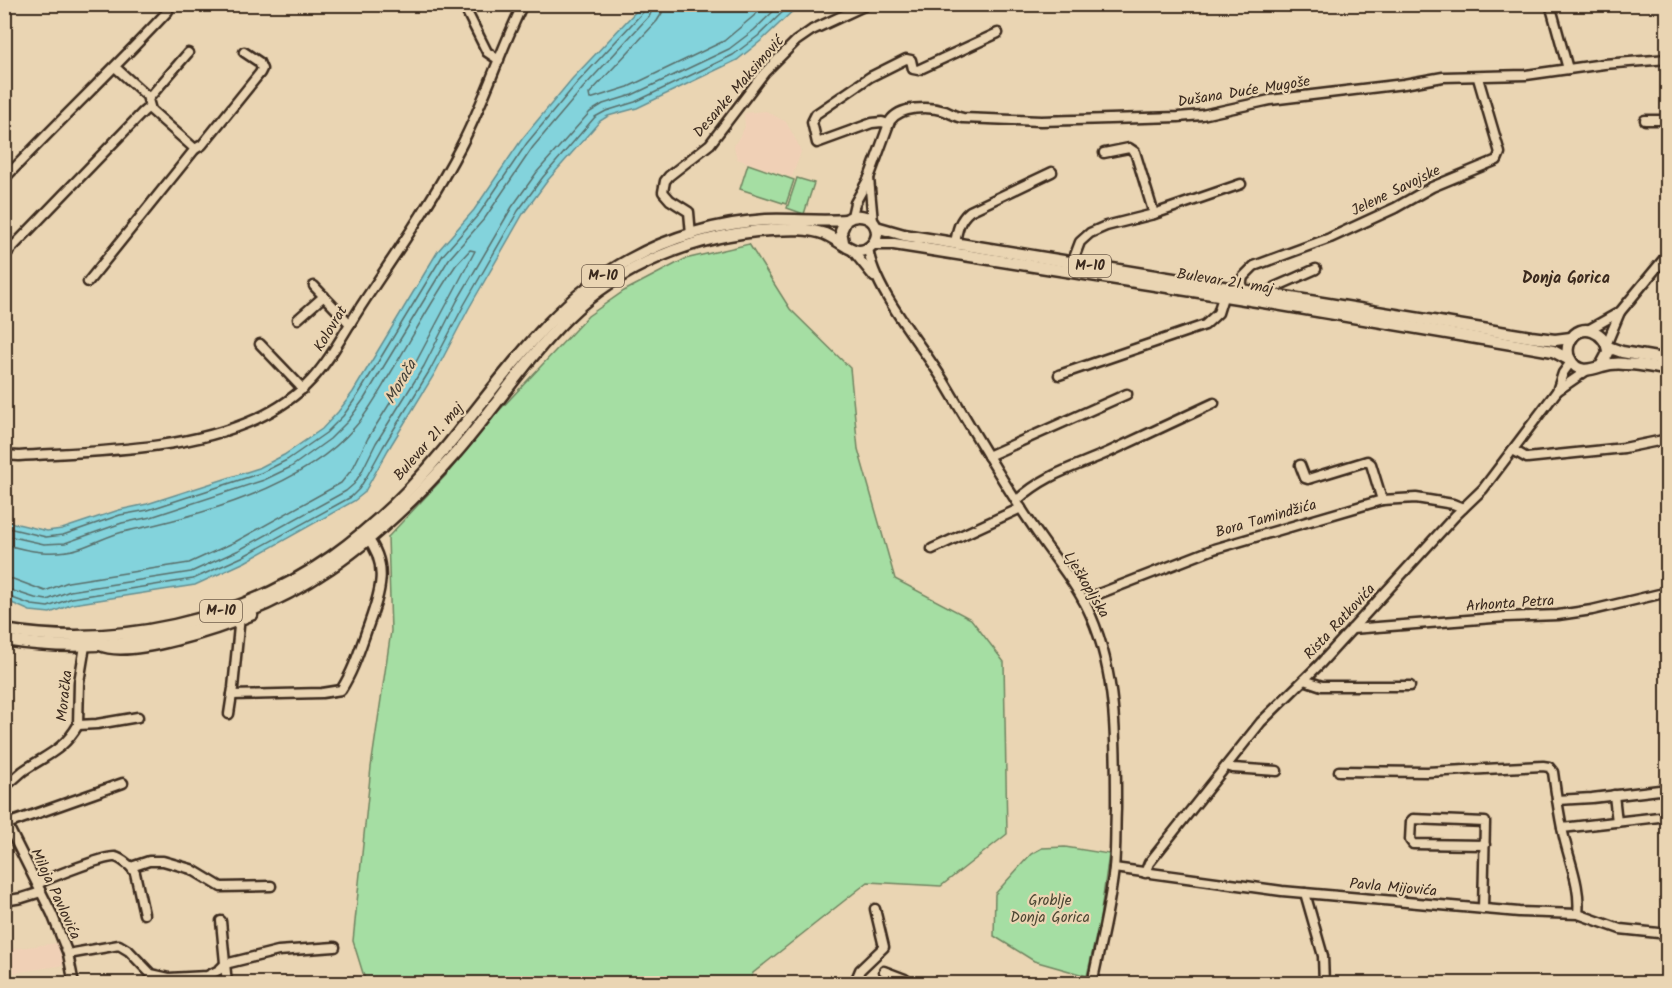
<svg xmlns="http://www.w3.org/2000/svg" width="1672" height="988" font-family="Kalam,sans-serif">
  <rect width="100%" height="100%" fill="#ead5b3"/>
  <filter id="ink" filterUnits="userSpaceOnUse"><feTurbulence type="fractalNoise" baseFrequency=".0167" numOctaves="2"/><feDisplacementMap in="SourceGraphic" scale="12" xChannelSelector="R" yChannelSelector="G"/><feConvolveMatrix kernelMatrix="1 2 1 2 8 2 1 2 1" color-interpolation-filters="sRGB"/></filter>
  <g filter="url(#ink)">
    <!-- built -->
    <g fill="#f0d0b6">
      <polygon points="766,111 786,122 798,144 801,152 792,177 737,159 734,146 745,127 744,113"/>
      <polygon points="57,943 64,965 8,974 5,950"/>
    </g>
    <!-- green -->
    <g fill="#a5dea3" stroke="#708460" stroke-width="1.5">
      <polygon points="748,164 794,180 786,204 740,189"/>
      <polygon points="797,178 814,183 804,214 787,208"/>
      <polygon points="749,244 790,309 850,368 858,449 895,579 971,619 1004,662 1007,834 941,886 868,882 753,973 750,983 366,983 353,941 371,767 391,631 388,537 446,475 494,416 588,316 624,291 685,259"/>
      <polygon points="1065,847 1109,854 1100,918 1087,976 1034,961 994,936 995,894 1031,854 1042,848"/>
    </g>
    <!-- water -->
    <polygon fill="#83d3dc" stroke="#668f90" stroke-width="1.5" points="642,5 803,5 797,7 762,40 737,60 637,108 608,116 600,121 548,180 523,214 469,308 435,373 388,450 364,493 354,501 245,562 195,585 73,604 50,613 30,611 5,600 5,521 47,531 62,529 119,510 147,504 259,468 284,455 322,429 338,412 353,392 438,251 474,210 522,139 572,79"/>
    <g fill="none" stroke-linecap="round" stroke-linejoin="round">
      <!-- shore -->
      <g stroke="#586e6a" stroke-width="1.5">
        <polyline points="663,4 662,13 657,21 589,94 590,99 628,87 724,41 768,4"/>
        <polyline points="4,527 46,537 63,535 120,515 148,510 261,473 287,460 326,433 343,416 358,395 443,255 479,214 527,143 577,83 644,11 646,4"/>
        <polyline points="4,535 44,544 65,543 122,523 151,517 264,480 291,467 330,439 348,421 364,399 449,259 485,218 533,147 583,88 650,15 654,4"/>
        <path d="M4 544C30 552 54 556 80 548 96 543 111 534 127 531 202 515 304 487 355 427 369 411 379 392 390 374 412 338 432 300 456 265L470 250 475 251 416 362 368 438 353 468 341 483 235 542 189 563 68 582 45 591 13 579 4 578"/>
        <polyline points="4,588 35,598 47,600 70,591 191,572 239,550 346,491 354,484 361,473 376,443 424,366 457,301 512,207 537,172 590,112 603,104 632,95 729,49 754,30 781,4"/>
        <polyline points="4,595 32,605 48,607 72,598 193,579 242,557 351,497 359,489 367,476 383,447 430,370 464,305 518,211 543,177 595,117 606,111 635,102 733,55 758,36 791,4"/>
      </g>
      <defs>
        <g id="minor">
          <polyline points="463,4 487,52 499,60"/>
          <polyline points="1550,4 1568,69"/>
          <polyline points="115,67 147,96 151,110 195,149 202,145 260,73 262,69 259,62 244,52"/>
          <polyline points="149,98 188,53"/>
          <polyline points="1645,120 1668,120"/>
          <polyline points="888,124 882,122 872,123 817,143 812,122 816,114 870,77 906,59 911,60 913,69 918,70 998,33"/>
          <polyline points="1104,153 1129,148 1135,152 1154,214"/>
          <polyline points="869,178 873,222"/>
          <path d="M4 179C58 122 115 68 168 11"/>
          <path d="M852 216 855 203 869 178 890 121C900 106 929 106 945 111 952 114 956 117 963 118L1041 121 1178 117 1202 115 1270 100 1404 84 1443 77 1526 75 1604 64 1668 59"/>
          <polyline points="691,235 689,212 670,200 663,192 665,181 669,176 710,144 764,73 796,41 812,30 868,4"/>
          <path d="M955 244C957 230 959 220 970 211L1052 172"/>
          <path d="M868 248C874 292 923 346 946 385 974 432 1001 480 1032 525 1051 555 1077 583 1091 616 1117 675 1116 746 1116 809 1115 828 1116 848 1114 868 1110 907 1100 945 1092 984"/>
          <polyline points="852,250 874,277"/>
          <polyline points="4,256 143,112 149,107"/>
          <polyline points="1072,263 1080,242 1090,233 1106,226 1154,214 1241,184"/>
          <polyline points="88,282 195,149"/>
          <polyline points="314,286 350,324"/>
          <polyline points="1240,291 1243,277 1254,266 1330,238 1395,208 1432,187 1497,160 1500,153 1478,78"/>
          <polyline points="1267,295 1275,287 1316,269"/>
          <polyline points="298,319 324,296"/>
          <polyline points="1588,330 1620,312 1668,254"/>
          <polyline points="1607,343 1620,312"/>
          <polyline points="260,344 303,389"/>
          <polyline points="1059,375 1205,325 1218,313 1223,297"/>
          <polyline points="1557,391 1586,371"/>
          <polyline points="1513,450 1527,458 1624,448 1668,439"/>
          <path d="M4 455 19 456C95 451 186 451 256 419 319 390 330 353 365 300 398 250 433 200 461 146 485 100 500 51 523 4"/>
          <polyline points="988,456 1127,394"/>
          <polyline points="1300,465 1305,478 1308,479 1367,461 1371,464 1382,500"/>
          <path d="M1016 501C1047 473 1073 468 1109 452 1144 436 1179 419 1214 403"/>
          <polyline points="932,549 1021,508"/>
          <polyline points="1083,600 1214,549 1382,500 1416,498 1453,504 1463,508"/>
          <polyline points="1352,629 1506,617 1558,615 1592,610 1668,592"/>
          <path d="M100 646C129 660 223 628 253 615"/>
          <polyline points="1304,680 1322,686 1410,686"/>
          <path d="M232 695 322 693 341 690C352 673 358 655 365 635 377 600 393 568 366 536"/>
          <polyline points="229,714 233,688 240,616"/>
          <polyline points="78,725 97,724 138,717"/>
          <polyline points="1227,766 1233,768 1277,771"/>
          <path d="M1339 771 1427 772 1543 766 1549 767 1553 772C1556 794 1559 816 1564 837 1570 863 1581 888 1578 914"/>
          <path d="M4 787C11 782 17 776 23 771 46 755 63 751 78 725L79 682 85 646"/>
          <polyline points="1614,795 1617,822"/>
          <polyline points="1557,800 1592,798 1668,789"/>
          <polyline points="4,818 52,914 68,954 74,984"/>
          <polyline points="7,824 123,783"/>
          <polyline points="1562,828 1668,816"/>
          <polyline points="131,867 135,873 144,914"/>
          <polyline points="1114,868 1282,891 1519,912 1578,914 1620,929 1668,934"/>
          <polyline points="1145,873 1149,863 1164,844 1261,722 1320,664 1455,516 1483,489 1557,391 1563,373 1571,362"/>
          <path d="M37 884C49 878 104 856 115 857 121 858 127 864 131 867L149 861H163L191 869 221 887 271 886"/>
          <polyline points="1305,893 1323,956 1324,984"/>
          <polyline points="4,901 22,898 41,892"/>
          <polyline points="1483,909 1485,822 1413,819 1411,821 1410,840 1413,844 1485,845"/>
          <polyline points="221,921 227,984"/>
          <polyline points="68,954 119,945 129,951 151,974 169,978 207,976 219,970 225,964 278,951 335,947"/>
          <polyline points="884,971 905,979 907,984"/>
          <polyline points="854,984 860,970 884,947 875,909"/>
        </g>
        <g id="major">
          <polyline points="876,227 904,235 1531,337 1555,340 1571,338"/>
          <polyline points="873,244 894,244 1263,302 1553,351 1570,360"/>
          <polyline points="1608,347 1622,352 1668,360"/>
          <path d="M1601 366 1608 353C1608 332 1580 320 1570 341 1567 347 1567 354 1570 359 1577 374 1590 370 1602 366 1609 364 1618 363 1625 364 1640 364 1654 367 1668 370"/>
          <path d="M4 630C115 649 239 622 331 557 373 527 411 490 443 451 499 384 551 302 629 260 670 237 719 223 766 220 793 219 819 222 846 220"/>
          <path d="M4 640C116 658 236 632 330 568 376 537 417 497 454 455 493 411 525 360 567 318 620 265 697 234 772 230 790 229 808 228 825 234 835 238 850 251 859 251 868 251 876 243 877 234 877 216 858 212 846 220L841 231 843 242"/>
        </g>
      </defs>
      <!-- minor casing -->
      <use href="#minor" stroke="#3b2a1e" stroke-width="13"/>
      <!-- major casing -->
      <use href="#major" stroke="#3b2a1e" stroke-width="15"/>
      <!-- minor -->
      <use href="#minor" stroke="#ead5b3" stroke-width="8"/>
      <!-- major -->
      <use href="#major" stroke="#ead5b3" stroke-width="10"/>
    </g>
  </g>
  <g text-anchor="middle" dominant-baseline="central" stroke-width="4.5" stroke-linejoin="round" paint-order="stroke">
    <!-- shield labels -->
    <g fill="#ead5b3" stroke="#705d4b" stroke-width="1.5">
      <rect x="1069" y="255" width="42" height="22" rx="4.5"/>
      <rect x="582" y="265" width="42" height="22" rx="4.5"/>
      <rect x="200" y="600" width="42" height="22" rx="4.5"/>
    </g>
    <g font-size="14" font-weight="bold" fill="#3b2a1e">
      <text x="1090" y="266">M-10</text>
      <text x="603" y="276">M-10</text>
      <text x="221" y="611">M-10</text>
    </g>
    <!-- street labels -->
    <g font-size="15" fill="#3b2a1e" stroke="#ead5b3">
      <text transform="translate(739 87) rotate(-49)">Desanke Maksimović</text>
      <text transform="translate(1244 92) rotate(-9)">Dušana Duće Mugoše</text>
      <text transform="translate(1396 191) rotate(-26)">Jelene Savojske</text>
      <text transform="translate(1225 282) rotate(9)">Bulevar 21. maj</text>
      <text transform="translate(331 329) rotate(-59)">Kolovrat</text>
      <text transform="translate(429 442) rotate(-49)">Bulevar 21. maj</text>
      <text transform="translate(1266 519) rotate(-16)">Bora Tamindžića</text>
      <text transform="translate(1086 585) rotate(59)">Lješkopljska</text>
      <text transform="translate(1510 604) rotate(-4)">Arhonta Petra</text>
      <text transform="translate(1340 622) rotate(-47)">Rista Ratkovića</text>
      <text transform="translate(65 696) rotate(-84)">Moračka</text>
      <text transform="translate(1393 888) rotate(5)">Pavla Mijovića</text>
      <text transform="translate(55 894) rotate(65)">Miloja Pavlovića</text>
    </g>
    <!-- park labels -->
    <g font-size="15" fill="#4b4532" stroke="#ead5b3">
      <text x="1050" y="901">Groblje<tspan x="1050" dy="17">Donja Gorica</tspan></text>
    </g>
    <!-- neighbourhood labels -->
    <g font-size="16" font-weight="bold" fill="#3b2a1e" stroke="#ead5b3">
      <text x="1566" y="278">Donja Gorica</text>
    </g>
    <!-- water labels -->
    <g font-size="16" font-style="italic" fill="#46433a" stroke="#ead5b3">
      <text transform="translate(401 382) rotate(-60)">Morača</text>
    </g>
  </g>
  <!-- margin -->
  <rect width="1672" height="988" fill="none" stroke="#ead5b3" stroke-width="24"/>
  <rect x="12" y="12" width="1648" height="964" fill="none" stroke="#3b2a1e" stroke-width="2" filter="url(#ink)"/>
</svg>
